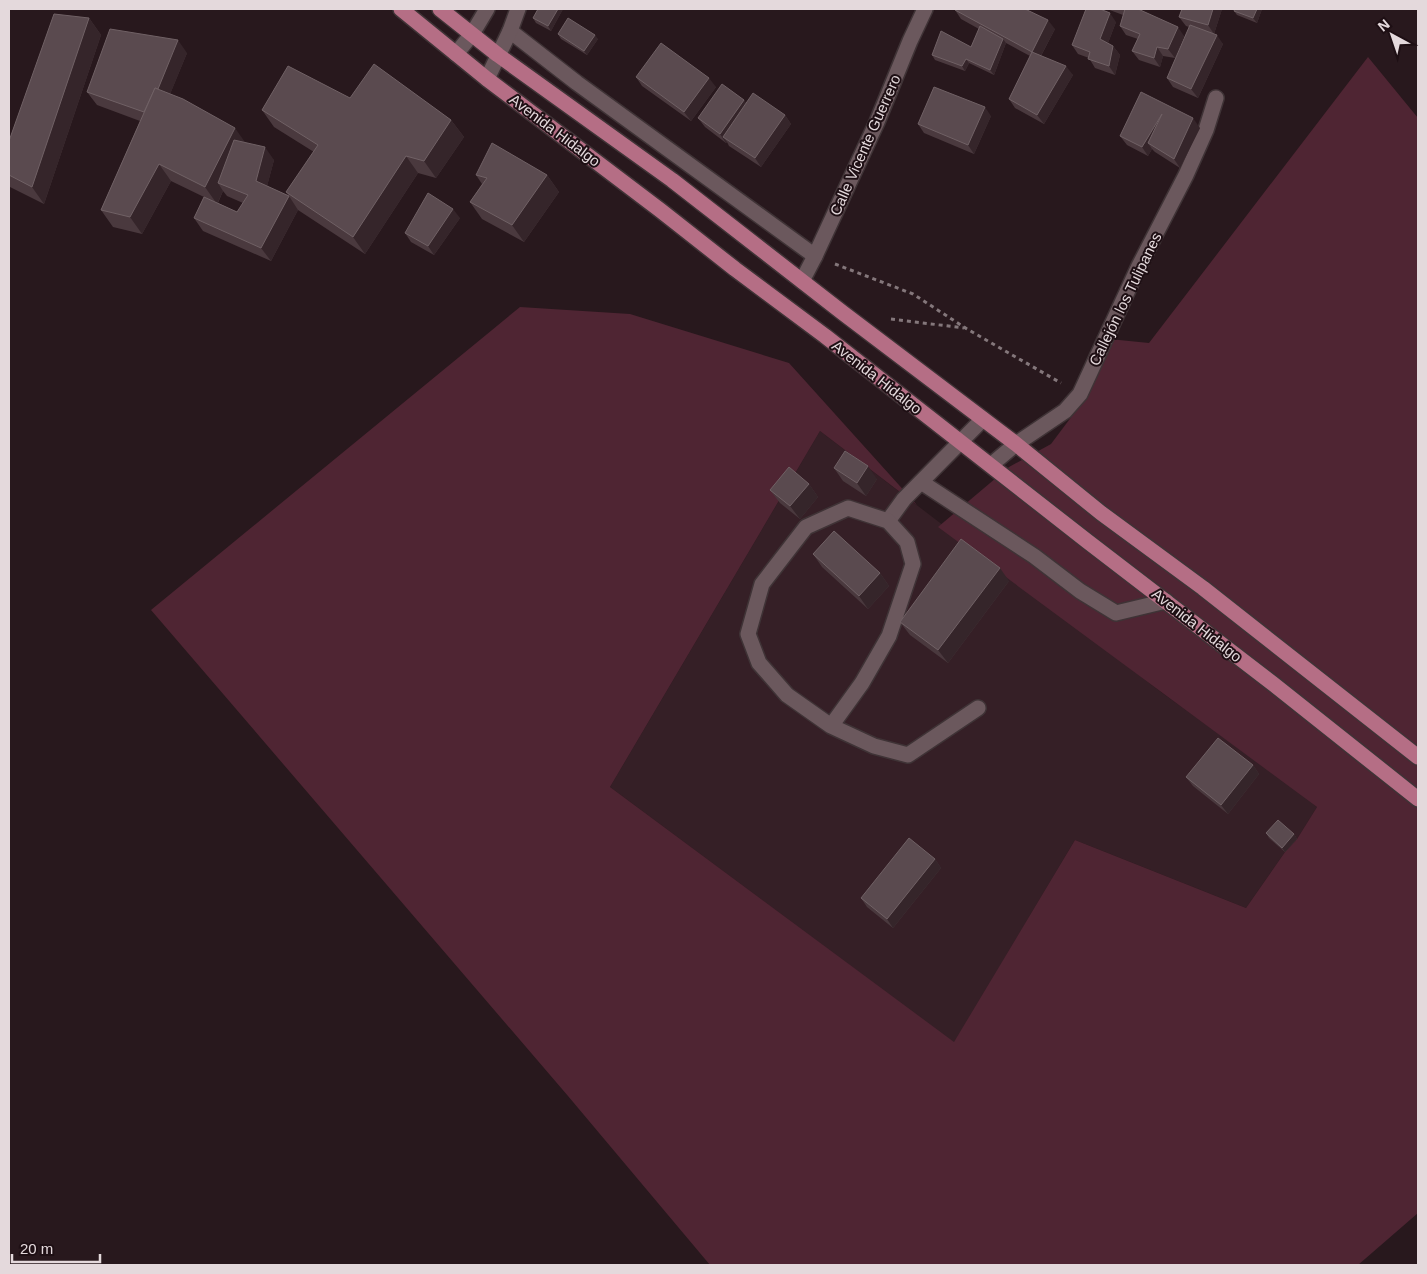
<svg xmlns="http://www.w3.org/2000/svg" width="1427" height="1274" font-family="Helvetica,sans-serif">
  <rect width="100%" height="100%" fill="#28181d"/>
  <!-- built -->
  <polygon fill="#351f26" points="820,431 1161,692 1284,781 1317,807 1297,839 1285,852 1246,908 1075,840 954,1043 610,787"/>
  <!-- green -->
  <polygon fill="#4f2533" points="1368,57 1418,118 1418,1213 1358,1265 710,1265 568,1096 151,610 520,307 630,314 789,363 917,505 820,431 610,787 954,1042 1075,840 1246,908 1285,852 1297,839 1317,807 938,527 1009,467 1051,444 1078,408 1109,339 1149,343"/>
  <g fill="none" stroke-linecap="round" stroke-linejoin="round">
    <defs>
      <g id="minor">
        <polyline points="510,31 577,83 815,256"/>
        <polyline points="456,54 472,34 487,9"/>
        <polyline points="487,79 510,31 518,9"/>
        <polyline points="802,281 815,256 877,122 910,41 925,9"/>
        <polyline points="991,465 1016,444 1065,411 1080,394 1139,266 1186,175 1206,130 1216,98"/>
        <polyline points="921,482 1034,556 1080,591 1116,613 1166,601"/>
        <polyline points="888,521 904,499 983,419"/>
        <polyline points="831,726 862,683 889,636 913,564 907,542 888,521 848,508 806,527 762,584 748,634 759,663 787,695 831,726 874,746 908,755 978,708"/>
      </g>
      <g id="major">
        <polyline points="401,9 487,79 660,210 735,269 825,336 1087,541 1272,683 1418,799"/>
        <polyline points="440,9 498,55 672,180 843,313 1016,444 1101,513 1203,588 1418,757"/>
      </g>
    </defs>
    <!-- minor casing -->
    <use href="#minor" stroke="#3f3336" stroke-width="18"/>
    <!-- major casing -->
    <use href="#major" stroke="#3f3336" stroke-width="18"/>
    <!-- path -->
    <g stroke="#84777b" stroke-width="3" stroke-dasharray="4 4" stroke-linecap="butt">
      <polyline points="835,264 913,294 967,329 1061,383"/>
      <polyline points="891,319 964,328"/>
    </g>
    <!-- minor -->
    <use href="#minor" stroke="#6b585d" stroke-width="15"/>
    <!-- major -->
    <use href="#major" stroke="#b56e85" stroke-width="15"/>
  </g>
  <!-- wall -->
  <g fill="#4a393e" fill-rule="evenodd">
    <polygon points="538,9 563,9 551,31 536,23 533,18"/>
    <polygon points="1107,9 1138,9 1184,36 1175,58 1163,56 1160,67 1139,60 1132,51 1138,39 1126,35 1120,26 1123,15"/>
    <polygon points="1182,9 1222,9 1214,34 1210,33 1223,44 1198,98 1173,87 1167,78 1189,27 1186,26 1179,17"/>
    <polygon points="1262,9 1257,23 1237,15 1234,11"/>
    <polygon points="955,10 1055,29 1041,56 1073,75 1044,124 1015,108 1009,99 1030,56 1006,43 994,75 969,63 965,71 935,60 932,55 971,47 979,29 961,19"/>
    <polygon points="89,18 101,35 44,204 10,187 9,185 9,141"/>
    <polygon points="1116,22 1108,43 1113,46 1120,55 1115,75 1095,68 1089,58 1078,54 1072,45"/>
    <polygon points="558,34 598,39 587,55 561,39"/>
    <path d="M187 53 170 94 245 143 274 160 267 186 289 196 286 192 314 152 274 127 262 110 350 98 451 120 464 137 436 178 418 173 365 254 298 210 271 261 203 231 194 218 204 197 171 181 142 234 113 227 101 210 140 121 97 105 87 92ZM223 191 227 196 243 203 237 212 218 203Z"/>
    <polygon points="636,77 716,87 691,121 642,86"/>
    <polygon points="744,100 746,103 785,115 791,124 761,167 729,146 727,142 726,143 705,127 698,118"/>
    <polygon points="991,116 974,154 924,133 918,124"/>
    <polygon points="1200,128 1180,168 1155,152 1152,149 1148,156 1127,145 1120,136"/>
    <polygon points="476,175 547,175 559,192 524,242 482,219 470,202 482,184"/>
    <polygon points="460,218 434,255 411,242 405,233"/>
    <polygon points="834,468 877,479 866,496 843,481"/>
    <polygon points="809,484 818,497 800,519 780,503 770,490"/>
    <polygon points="813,554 880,573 889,586 868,609 822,567"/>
    <polygon points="1009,581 948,663 910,635 900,622"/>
    <polygon points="1253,765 1259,774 1228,814 1193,786 1186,777"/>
    <polygon points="1266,833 1294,834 1297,839 1285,852 1269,838"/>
    <polygon points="935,859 941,868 893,928 867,907 861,898"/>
  </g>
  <!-- shaded-wall -->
  <g fill="#35252a">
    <polygon points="558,9 563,9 551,31 548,26"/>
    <polygon points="1213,9 1222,9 1214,34 1208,25"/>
    <polygon points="1257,9 1262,9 1257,23 1253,18"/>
    <polygon points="1110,13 1116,22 1106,48 1100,39"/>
    <polygon points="89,18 101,35 44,204 32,187"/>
    <polygon points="1048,20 1055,29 1038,61 1032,52"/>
    <polygon points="1178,27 1184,36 1175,58 1168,49"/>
    <polygon points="595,35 598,39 587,55 584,51"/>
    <polygon points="1217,35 1223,44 1198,98 1191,89"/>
    <polygon points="1003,39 1006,43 994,75 990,70"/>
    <polygon points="178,40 187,53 157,126 148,113"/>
    <polygon points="1113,46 1120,55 1115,75 1109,66"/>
    <polygon points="1157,47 1163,56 1160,67 1154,58"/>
    <polygon points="966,59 969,63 965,71 962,66"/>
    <polygon points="1066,66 1073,75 1044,124 1037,115"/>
    <polygon points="709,78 716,87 691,121 684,112"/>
    <polygon points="744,100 750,109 723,137 727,142 726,143 720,134"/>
    <polygon points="985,107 991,116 974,154 968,145"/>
    <polygon points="1162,114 1148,143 1152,149 1148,156 1142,147"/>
    <polygon points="785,115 791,124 761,167 755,158"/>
    <polygon points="1193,118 1200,128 1180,168 1174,159"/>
    <polygon points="451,120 464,137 436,178 424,161"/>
    <polygon points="235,128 247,145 218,183 223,191 217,204 205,187"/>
    <polygon points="265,147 274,160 265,194 256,181"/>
    <polygon points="406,156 418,173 365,254 353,237"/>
    <polygon points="159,164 171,181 142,234 130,217"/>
    <polygon points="547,175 559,192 524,242 512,225"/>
    <polygon points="289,196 298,210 271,261 261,248"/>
    <polygon points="453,209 460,218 434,255 428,246"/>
    <polygon points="868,466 877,479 866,496 857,483"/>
    <polygon points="809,484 818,497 800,519 790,506"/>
    <polygon points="1000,568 1009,581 948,663 938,650"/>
    <polygon points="880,573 889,586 868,609 859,596"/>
    <polygon points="1253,765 1259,774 1228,814 1221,805"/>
    <polygon points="1294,834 1297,839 1285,852 1282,848"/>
    <polygon points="935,859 941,868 893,928 887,919"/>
  </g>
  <!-- building -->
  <g fill="#5a4a4f" stroke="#706165">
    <polygon points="538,9 558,9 548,26 533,18"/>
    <polygon points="955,9 1025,9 1048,20 1032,52 1066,66 1037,115 1009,99 1032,52 955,10"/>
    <polygon points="1086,9 1100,9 1110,13 1100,39 1113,46 1109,66 1088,59 1090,52 1072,45"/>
    <polygon points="1124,9 1138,9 1178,27 1168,49 1157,47 1154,58 1132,51 1140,34 1120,26 1125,9"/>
    <polygon points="1182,9 1213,9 1208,25 1179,17"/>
    <polygon points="1235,9 1257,9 1253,18 1234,11"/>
    <polygon points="54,14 89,18 32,187 9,175 9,141"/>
    <polygon points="568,18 595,35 584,51 558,34"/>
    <polygon points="1190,25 1217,35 1191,89 1167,78"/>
    <polygon points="980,26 1003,39 990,70 966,59 962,66 932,55 941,31 971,47"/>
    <polygon points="110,29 178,40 158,89 155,88 144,112 87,92"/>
    <polygon points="661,43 709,78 684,112 636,77"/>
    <polygon points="374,64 451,120 424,161 406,156 353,237 286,192 318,145 262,110 288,66 350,98"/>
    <polygon points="722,84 744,100 720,134 698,118"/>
    <polygon points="934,87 985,107 968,145 918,124"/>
    <polygon points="155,88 183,99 235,128 205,187 159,164 130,217 101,210"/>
    <polygon points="1141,92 1193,118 1174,159 1148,143 1162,114 1142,147 1120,136"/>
    <polygon points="753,93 785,115 755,158 723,137"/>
    <polygon points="234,140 265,147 256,181 289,196 261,248 194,218 204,197 237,212 248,195 218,183"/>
    <polygon points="492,143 547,175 512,225 470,202 487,178 476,175"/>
    <polygon points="428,193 453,209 428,246 405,233"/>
    <polygon points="845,451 868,466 857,483 834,468"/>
    <polygon points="789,467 809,484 790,506 770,490"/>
    <polygon points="834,531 880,573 859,596 813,554"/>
    <polygon points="961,539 1000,568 938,650 900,622"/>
    <polygon points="1218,738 1253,765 1221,805 1186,777"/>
    <polygon points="1278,820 1294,834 1282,848 1266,833"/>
    <polygon points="909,838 935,859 887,919 861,898"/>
  </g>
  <g text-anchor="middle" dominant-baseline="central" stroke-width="4" stroke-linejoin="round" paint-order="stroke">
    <!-- street labels -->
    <g font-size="15" fill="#e4d9dc" stroke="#1e0f14">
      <text transform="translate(555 130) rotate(37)">Avenida Hidalgo</text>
      <text transform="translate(865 145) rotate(-66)">Calle Vicente Guerrero</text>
      <text transform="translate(1125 299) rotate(-64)">Callejón los Tulipanes</text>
      <text transform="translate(877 377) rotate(38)">Avenida Hidalgo</text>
      <text transform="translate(1197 625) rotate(38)">Avenida Hidalgo</text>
    </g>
  </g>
  <!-- border -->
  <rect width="1427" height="1274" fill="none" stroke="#e4d9dc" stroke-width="20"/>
  <!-- north arrow -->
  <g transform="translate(1392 35) rotate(320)" stroke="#1e0f14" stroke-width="4" paint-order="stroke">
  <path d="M0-4L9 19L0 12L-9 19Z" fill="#e4d9dc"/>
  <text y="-8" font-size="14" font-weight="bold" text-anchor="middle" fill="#e4d9dc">N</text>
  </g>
  <!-- scale -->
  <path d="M12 1254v8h88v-8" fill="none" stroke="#e4d9dc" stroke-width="2.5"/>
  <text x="20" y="1254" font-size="15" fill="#e4d9dc" stroke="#1e0f14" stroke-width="4" paint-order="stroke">20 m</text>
</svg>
